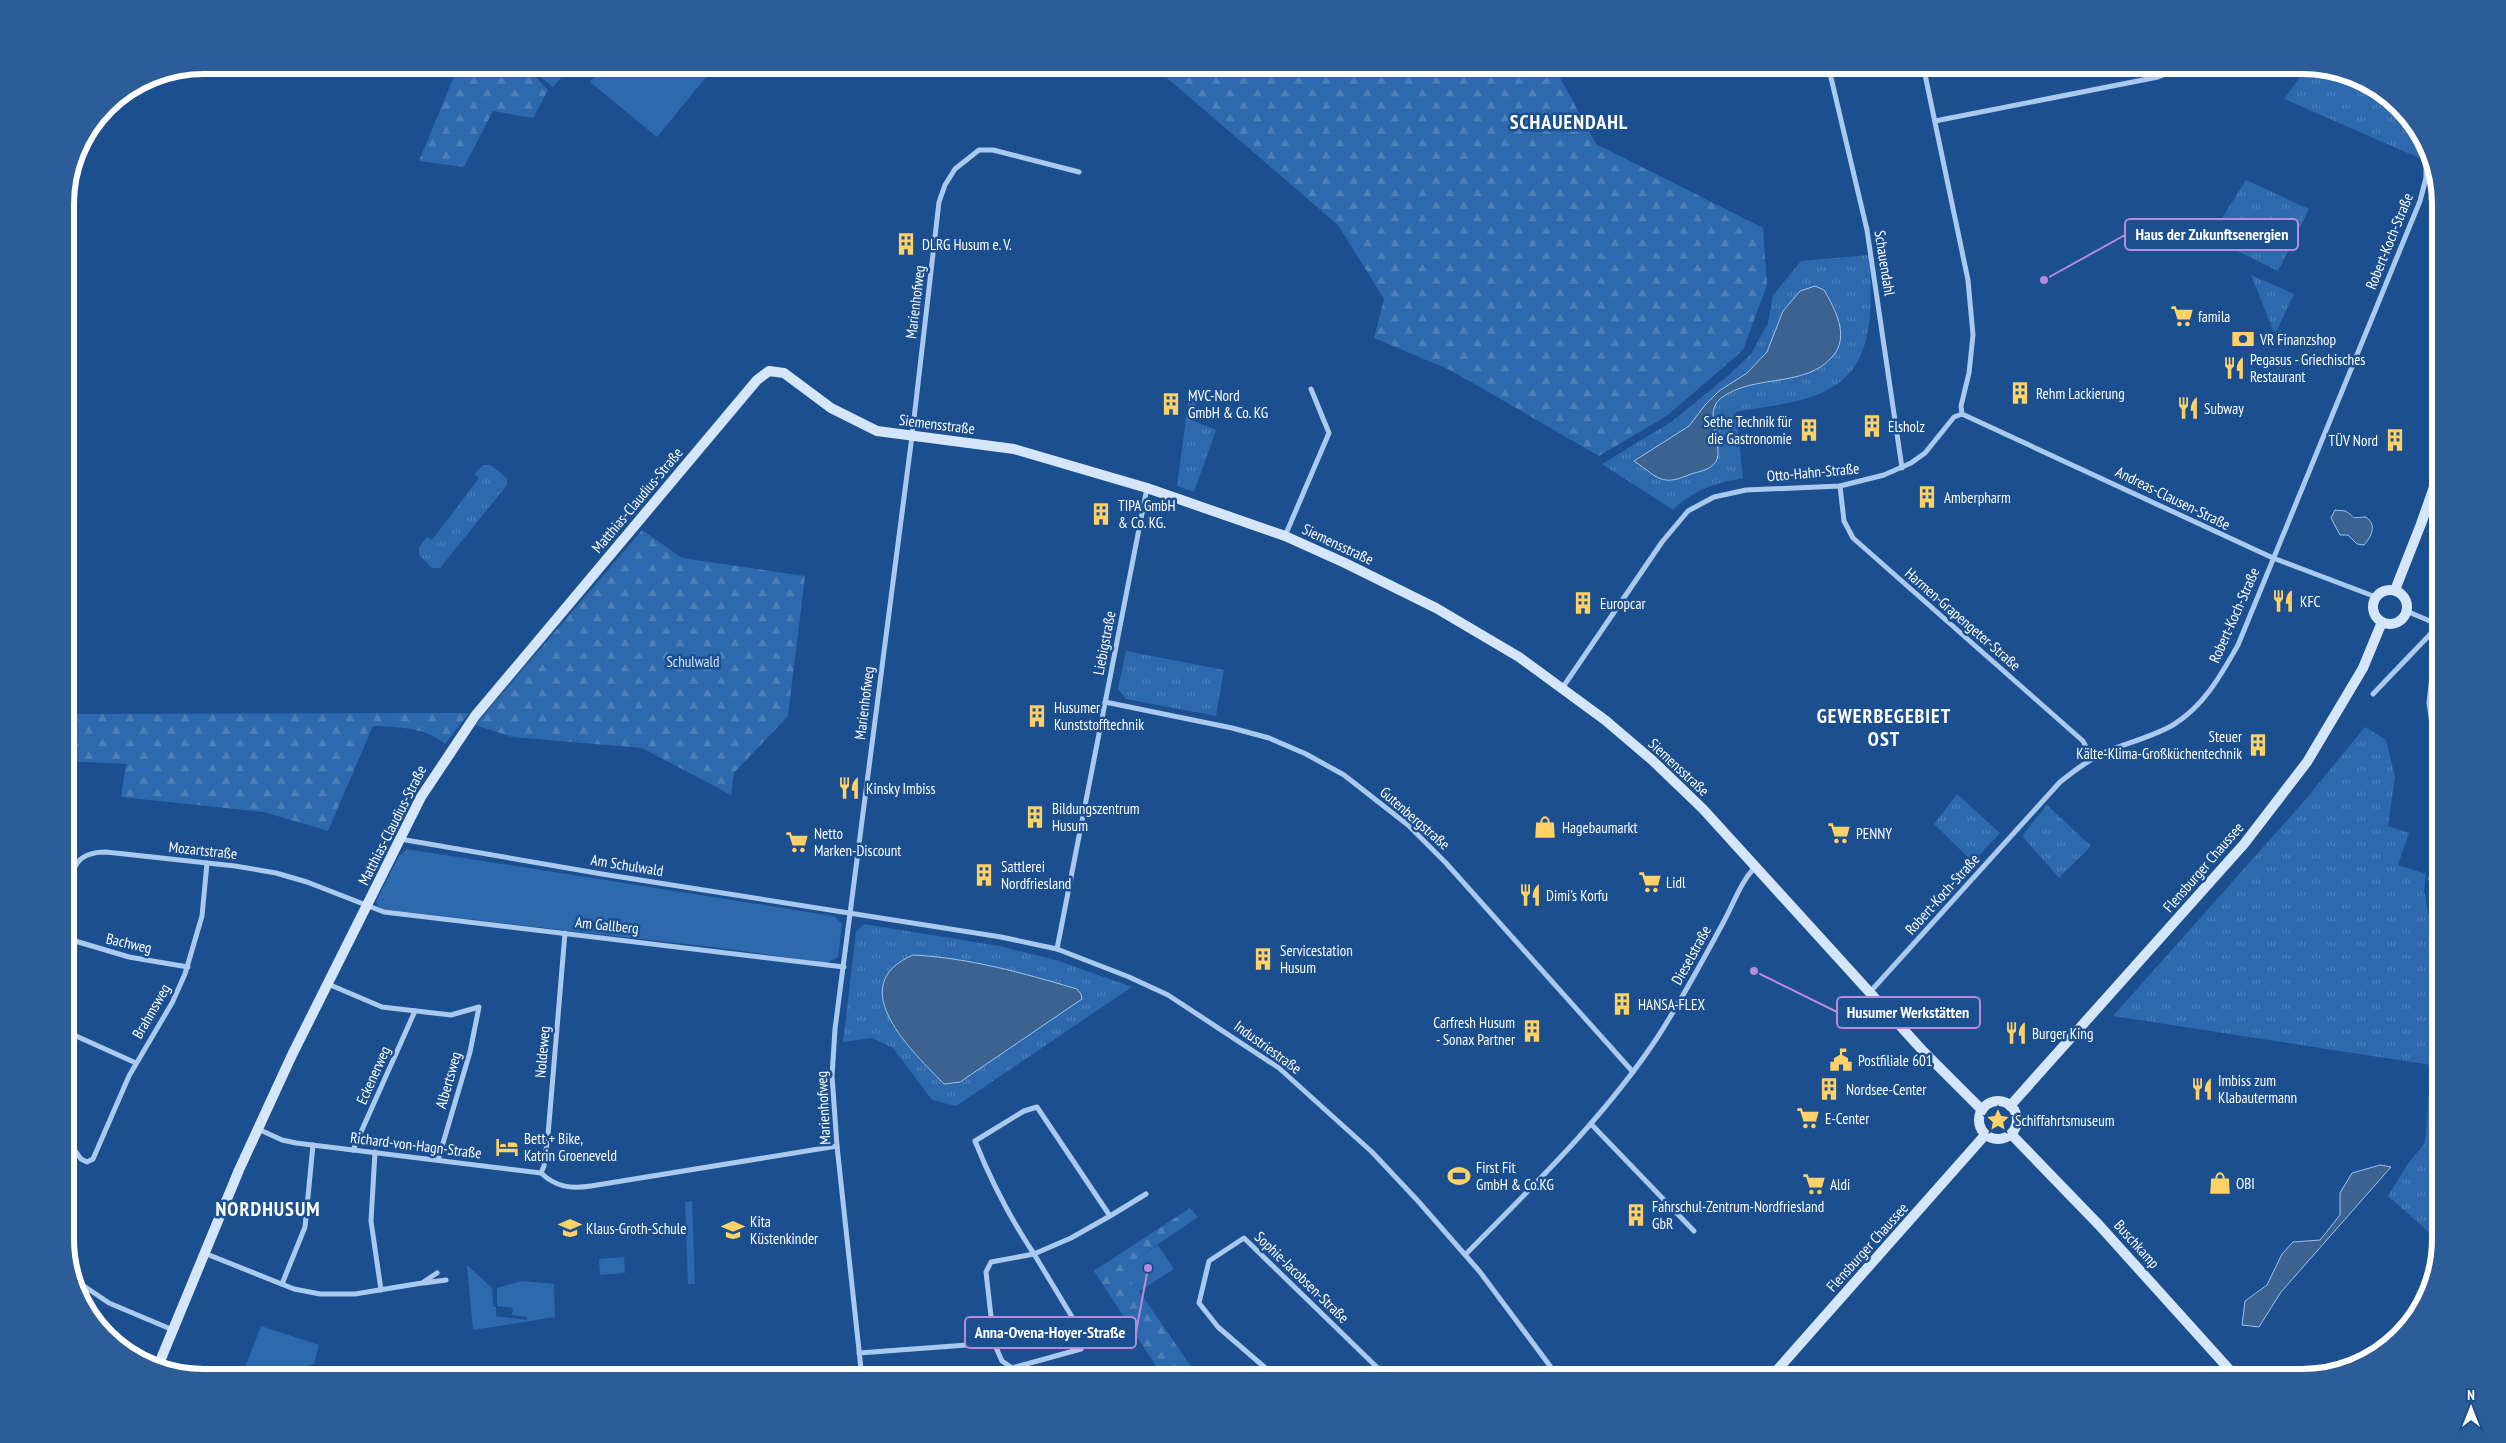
<svg xmlns="http://www.w3.org/2000/svg" width="2506" height="1443" font-family="'PT Sans Narrow',sans-serif">
  <defs>
    <pattern id="grass-tufts" width="24" height="20" patternUnits="userSpaceOnUse" patternTransform="scale(1.25)"><rect width="24" height="20" fill="#2e69ad"/><path d="M3 7l-1-3M5 7V3M7 7l1-3M15 17l-1-3M17 17v-4M19 17l1-3" fill="none" stroke="#4d80b9"/></pattern>
    <pattern id="forest-firs" width="22" height="20" patternUnits="userSpaceOnUse" patternTransform="scale(1.25)"><rect width="22" height="20" fill="#2e69ad"/><path d="M5 1l3.5 6h-7zM16 11l3.5 6h-7z" fill="#4d80b9"/></pattern>
  </defs>
  <rect width="100%" height="100%" fill="#1b4f8f"/>
  <!-- grass -->
  <g fill="url(#grass-tufts)" fill-rule="evenodd">
    <polygon points="2308,66 2372,83 2419,130 2419,158 2284,99"/>
    <polygon points="2246,180 2309,209 2278,271 2215,240 2212,234"/>
    <path d="M1869 255C1872 301 1877 365 1829 389 1802 404 1766 406 1736 412L1743 478C1716 483 1693 490 1673 510L1602 464 1671 422 1728 376 1751 354 1768 323 1773 295 1801 261ZM1783 311 1806 375C1785 379 1716 383 1713 411 1711 425 1716 443 1718 457L1635 461 1690 426 1705 405 1719 391 1747 373 1767 352Z"/>
    <polygon points="2251,275 2294,294 2276,332 2273,330"/>
    <polygon points="1189,396 1198,399 1191,420 1216,430 1194,492 1177,486"/>
    <polygon points="483,465 490,465 507,478 507,485 440,568 432,568 419,555 419,547 427,537 432,540 479,478 474,474"/>
    <polygon points="1126,651 1224,670 1216,716 1126,699 1118,689"/>
    <polygon points="2365,727 2386,740 2395,777 2388,826 2409,833 2398,865 2426,874 2424,891 2441,979 2440,1242 2388,1196 2409,1162 2425,1143 2431,1065 2113,1016 2306,799"/>
    <polygon points="1957,794 2000,833 1973,862 1934,824"/>
    <polygon points="2047,805 2091,846 2059,878 2022,836"/>
    <path d="M864 924 999 946 1056 960 1132 987 956 1106 932 1100 893 1048 872 1038 843 1042 856 932ZM1082 999 960 1082 944 1084 891 1024Z"/>
  </g>
  <!-- forest -->
  <g fill="url(#forest-firs)">
    <polygon points="452,65 530,65 528,69 548,90 533,118 493,111 464,167 419,161 454,76"/>
    <polygon points="1152,65 1553,65 1596,144 1763,228 1767,285 1743,350 1668,415 1599,456 1450,370 1374,338 1384,299 1338,225"/>
    <polygon points="642,530 682,558 805,576 788,716 734,773 731,795 642,748 512,737 475,725"/>
    <path d="M469 713 445 744C426 727 397 727 373 726L328 831 264 812 121 797 126 764 65 761V714Z"/>
    <polygon points="1190,1208 1198,1217 1123,1268 1193,1369 1188,1378 1139,1378 1158,1369 1094,1271"/>
  </g>
  <!-- green -->
  <g fill="#2e69ad">
    <polygon points="533,65 572,65 553,87 530,69"/>
    <polygon points="605,65 716,65 657,137 590,82"/>
    <polygon points="407,849 834,916 842,924 838,957 827,963 721,948 380,909 376,902 378,897 399,856"/>
    <polygon points="692,1201 695,1284 688,1284 685,1202"/>
    <polygon points="1158,1245 1174,1269 1138,1292 1122,1268"/>
    <polygon points="624,1257 625,1273 600,1275 599,1259"/>
    <polygon points="467,1265 492,1288 493,1307 496,1307 496,1316 527,1320 527,1317 512,1315 513,1308 497,1306 497,1288 522,1281 554,1284 555,1317 473,1330"/>
    <polygon points="261,1326 319,1345 314,1364 258,1378 241,1378"/>
  </g>
  <!-- water -->
  <g fill="#3c6290" stroke="#9cc4f0">
    <path d="M1815 286 1824 290C1835 309 1850 336 1833 356 1805 389 1755 373 1721 398 1700 414 1729 452 1713 465 1708 470 1698 472 1691 474 1661 487 1659 478 1634 461L1689 426 1705 405 1719 391 1747 373 1767 352 1783 311 1800 291Z"/>
    <path d="M2335 510 2345 511C2360 519 2345 518 2366 517 2377 525 2372 536 2364 545L2357 544 2348 535H2340L2331 518Z"/>
    <path d="M913 955C970 958 1023 973 1077 989L1081 994 1082 999 960 1082 944 1084C914 1053 841 986 913 955Z"/>
    <polygon points="2380,1165 2391,1167 2281,1292 2259,1327 2242,1325 2245,1301 2267,1285 2282,1254 2293,1242 2320,1240 2340,1215 2340,1193 2352,1173"/>
  </g>
  <g fill="none" stroke-linecap="round" stroke-linejoin="round">
    <!-- street -->
    <g stroke="#a9c9ee" stroke-width="5">
      <polyline points="1828,65 1867,230 1902,468"/>
      <polyline points="1923,65 1968,280 1973,335 1969,373 1961,406 1962,414"/>
      <polyline points="1935,121 2158,77 2188,65"/>
      <polyline points="1962,414 2273,558 2376,597"/>
      <polyline points="1840,486 1844,521 1853,538 2083,741 2092,759"/>
      <polyline points="1285,536 1329,433 1311,389"/>
      <polyline points="2406,611 2430,621 2437,628"/>
      <polyline points="2437,628 2429,703 2441,789"/>
      <polyline points="1563,687 1662,542 1688,511 1714,497 1746,490 1840,486 1884,475 1911,463 1925,453 1954,417 1962,414"/>
      <polyline points="2373,694 2441,623"/>
      <polyline points="1105,702 1232,728 1269,738 1306,754 1344,775 1408,825 1446,863 1633,1072"/>
      <polyline points="400,839 602,874 1001,937 1057,949 1129,977 1168,995 1279,1068 1372,1152 1418,1201 1480,1272 1559,1378"/>
      <polyline points="2431,879 2441,851"/>
      <path d="M65 903C72 875 70 852 106 852L235 866 276 873 307 882 384 912 844 967"/>
      <polyline points="65,938 129,957 188,967"/>
      <polyline points="1057,949 1147,488"/>
      <polyline points="328,984 382,1007 451,1015 479,1007 470,1052 438,1160"/>
      <path d="M1870 992 2060 782C2074 771 2088 760 2105 752 2127 743 2152 737 2173 725 2204 706 2221 675 2238 645L2420 201 2426 178V145"/>
      <polyline points="65,1031 136,1063"/>
      <polyline points="1592,1125 1694,1231"/>
      <path d="M258 1129 282 1140 296 1143 541 1173C556 1187 570 1189 591 1186L837 1146"/>
      <polyline points="65,1137 81,1159 87,1162 93,1159 129,1076 172,1003 185,974 202,916 207,863"/>
      <polyline points="353,1150 415,1011"/>
      <polyline points="375,1152 371,1221 381,1290"/>
      <polyline points="541,1173 544,1166 548,1135 565,933"/>
      <path d="M1110 1216 1071 1238 1034 1254C1010 1218 991 1181 975 1141L1024 1111 1037 1107 1110 1216 1146 1194"/>
      <polyline points="204,1253 294,1289 320,1294 355,1294 422,1283 437,1273"/>
      <path d="M1466 1254C1534 1185 1603 1119 1657 1038 1681 1001 1702 962 1723 923 1734 903 1740 883 1755 867"/>
      <polyline points="75,1280 109,1303 173,1330"/>
      <polyline points="424,1283 446,1280"/>
      <polyline points="282,1284 305,1227 313,1145"/>
      <polyline points="859,1353 994,1343 1002,1361 1012,1368 1081,1349 1086,1340 1034,1254 991,1262 986,1272 994,1343"/>
      <polyline points="862,1378 837,1146 832,1076 835,1029 912,436 939,202 945,185 955,169 979,150 993,150 1079,172"/>
      <polyline points="1277,1378 1218,1327 1199,1303 1209,1261 1244,1238 1388,1378"/>
    </g>
    <!-- secondary -->
    <g stroke="#d6e6fa" stroke-width="10">
      <polyline points="2395,590 2421,524 2441,467"/>
      <circle cx="2390" cy="607" r="17"/>
      <circle cx="1998" cy="1120" r="19"/>
      <polyline points="2010,1106 2244,844 2307,762 2363,668 2382,622"/>
      <polyline points="2011,1134 2099,1225 2237,1378"/>
      <polyline points="158,1366 239,1170 292,1055 421,797 475,716 757,380 769,371 784,373 831,408 877,431 1014,449 1147,488 1285,536 1345,563 1436,608 1519,657 1605,720 1652,760 1703,809 1923,1051 1982,1110"/>
      <polyline points="1770,1378 1985,1135"/>
    </g>
  </g>
  <!-- icons -->
  <defs>
    <symbol id="building-bare" viewBox="-9 -9 18 18"><path d="M-4-6H4V6H1V3H-1V6H-4ZM-2.5-4.3h1.7v1.8h-1.7ZM.8-4.3h1.7v1.8H.8ZM-2.5-1h1.7V.8h-1.7ZM.8-1h1.7V.8H.8Z" fill="#ffd166" stroke="#1b4f8f" stroke-width="2.5" paint-order="stroke"/></symbol>
    <symbol id="supermarket-bare" viewBox="-9 -9 18 18"><path d="M-6-5.5h2.5l.6 2H6L4.5 2H-2.5L-4.4-4H-6ZM-1.5 3.2a1.3 1.3 0 1 0 .1 0ZM3 3.2a1.3 1.3 0 1 0 .1 0Z" fill="#ffd166" stroke="#1b4f8f" stroke-width="2.5" paint-order="stroke"/></symbol>
    <symbol id="bank-bare" viewBox="-9 -9 18 18"><path d="M-6-4H6V4H-6ZM0-2.3a2.3 2.3 0 1 0 0 4.6a2.3 2.3 0 1 0 0-4.6Z" fill="#ffd166" stroke="#1b4f8f" stroke-width="2.5" paint-order="stroke"/></symbol>
    <symbol id="restaurant-bare" viewBox="-9 -9 18 18"><path d="M-5-6h1v4h1v-4h1v4h1v-4h1v5L-1.5 .5V6h-2V.5L-5-1ZM5-6V6H3V1.5H1.5Q1.5-4 5-6Z" fill="#ffd166" stroke="#1b4f8f" stroke-width="2.5" paint-order="stroke"/></symbol>
    <symbol id="shop-bare" viewBox="-9 -9 18 18"><path d="M-5-2.5h2.3a2.7 3.5 0 0 1 5.4 0H5L5.5 6h-11ZM-1.5-2.5h3a1.5 2.3 0 0 0-3 0Z" fill="#ffd166" stroke="#1b4f8f" stroke-width="2.5" paint-order="stroke"/></symbol>
    <symbol id="civic-bare" viewBox="-9 -9 18 18"><path d="M-.6-6.5H3V-4.5H.6V-3L4-1V1h2V6H-6V1h2V-1L-.6-3ZM-1.2 2.5V6h2.4V2.5Z" fill="#ffd166" stroke="#1b4f8f" stroke-width="2.5" paint-order="stroke"/></symbol>
    <symbol id="sight-bare" viewBox="-9 -9 18 18"><path d="M0-6L1.8-2.2L6-1.7L2.9 1.2L3.7 5.4L0 3.3L-3.7 5.4L-2.9 1.2L-6-1.7L-1.8-2.2Z" fill="#ffd166" stroke="#1b4f8f" stroke-width="2.5" paint-order="stroke"/></symbol>
    <symbol id="hotel-bare" viewBox="-9 -9 18 18"><path d="M-6-4.5h1.5V1H6V5H4.5V3h-9V5H-6ZM-4 0a1.8 1.8 0 1 1 3.6 0ZM.5 0V-2.5h3Q6-2.5 6 0Z" fill="#ffd166" stroke="#1b4f8f" stroke-width="2.5" paint-order="stroke"/></symbol>
    <symbol id="stadium-bare" viewBox="-9 -9 18 18"><path d="M0-5a6.5 5 0 1 0 0 10a6.5 5 0 1 0 0-10ZM-3.5-1.8h7v3.6h-7Z" fill="#ffd166" stroke="#1b4f8f" stroke-width="2.5" paint-order="stroke"/></symbol>
    <symbol id="school-bare" viewBox="-9 -9 18 18"><path d="M0-5L7-2L0 1L-7-2ZM-4 1L0 2.5L4 1V4Q0 6-4 4Z" fill="#ffd166" stroke="#1b4f8f" stroke-width="2.5" paint-order="stroke"/></symbol>
  </defs>
  <g fill-rule="evenodd">
    <use href="#building-bare" x="890" y="228" width="32" height="32"/>
    <use href="#supermarket-bare" x="2166" y="300" width="32" height="32"/>
    <use href="#bank-bare" x="2227" y="323" width="32" height="32"/>
    <use href="#restaurant-bare" x="2218" y="352" width="32" height="32"/>
    <use href="#building-bare" x="2004" y="377" width="32" height="32"/>
    <use href="#building-bare" x="1155" y="388" width="32" height="32"/>
    <use href="#restaurant-bare" x="2172" y="392" width="32" height="32"/>
    <use href="#building-bare" x="1856" y="410" width="32" height="32"/>
    <use href="#building-bare" x="1793" y="414" width="32" height="32"/>
    <use href="#building-bare" x="2379" y="424" width="32" height="32"/>
    <use href="#building-bare" x="1911" y="481" width="32" height="32"/>
    <use href="#building-bare" x="1085" y="498" width="32" height="32"/>
    <use href="#restaurant-bare" x="2267" y="585" width="32" height="32"/>
    <use href="#building-bare" x="1567" y="587" width="32" height="32"/>
    <use href="#building-bare" x="1021" y="700" width="32" height="32"/>
    <use href="#building-bare" x="2242" y="729" width="32" height="32"/>
    <use href="#restaurant-bare" x="833" y="772" width="32" height="32"/>
    <use href="#building-bare" x="1019" y="801" width="32" height="32"/>
    <use href="#shop-bare" x="1529" y="811" width="32" height="32"/>
    <use href="#supermarket-bare" x="1823" y="817" width="32" height="32"/>
    <use href="#supermarket-bare" x="781" y="826" width="32" height="32"/>
    <use href="#building-bare" x="968" y="859" width="32" height="32"/>
    <use href="#supermarket-bare" x="1634" y="866" width="32" height="32"/>
    <use href="#restaurant-bare" x="1514" y="879" width="32" height="32"/>
    <use href="#building-bare" x="1247" y="943" width="32" height="32"/>
    <use href="#building-bare" x="1606" y="988" width="32" height="32"/>
    <use href="#building-bare" x="1516" y="1015" width="32" height="32"/>
    <use href="#restaurant-bare" x="2000" y="1017" width="32" height="32"/>
    <use href="#civic-bare" x="1825" y="1044" width="32" height="32"/>
    <use href="#building-bare" x="1813" y="1073" width="32" height="32"/>
    <use href="#restaurant-bare" x="2186" y="1073" width="32" height="32"/>
    <use href="#supermarket-bare" x="1792" y="1102" width="32" height="32"/>
    <use href="#sight-bare" x="1982" y="1104" width="32" height="32"/>
    <use href="#hotel-bare" x="491" y="1131" width="32" height="32"/>
    <use href="#stadium-bare" x="1443" y="1160" width="32" height="32"/>
    <use href="#shop-bare" x="2204" y="1167" width="32" height="32"/>
    <use href="#supermarket-bare" x="1798" y="1168" width="32" height="32"/>
    <use href="#building-bare" x="1620" y="1199" width="32" height="32"/>
    <use href="#school-bare" x="554" y="1212" width="32" height="32"/>
    <use href="#school-bare" x="717" y="1214" width="32" height="32"/>
  </g>
  <g text-anchor="middle" dominant-baseline="central" stroke-width="5" stroke-linejoin="round" paint-order="stroke">
    <!-- street labels -->
    <g font-size="15" fill="#fff" stroke="#1b4f8f">
      <text transform="translate(2389 241) rotate(-68)">Robert-Koch-Straße</text>
      <text transform="translate(1885 263) rotate(81)">Schauendahl</text>
      <text transform="translate(915 302) rotate(-83)">Marienhofweg</text>
      <text transform="translate(937 424) rotate(7)">Siemensstraße</text>
      <text transform="translate(1813 472) rotate(-5)">Otto-Hahn-Straße</text>
      <text transform="translate(2173 498) rotate(26)">Andreas-Clausen-Straße</text>
      <text transform="translate(637 500) rotate(-50)">Matthias-Claudius-Straße</text>
      <text transform="translate(1338 544) rotate(25)">Siemensstraße</text>
      <text transform="translate(2234 615) rotate(-66)">Robert-Koch-Straße</text>
      <text transform="translate(1963 619) rotate(41)">Harmen-Grapengeter-Straße</text>
      <text transform="translate(1104 643) rotate(-79)">Liebigstraße</text>
      <text transform="translate(864 703) rotate(-83)">Marienhofweg</text>
      <text transform="translate(1679 767) rotate(43)">Siemensstraße</text>
      <text transform="translate(1415 818) rotate(41)">Gutenbergstraße</text>
      <text transform="translate(392 825) rotate(-63)">Matthias-Claudius-Straße</text>
      <text transform="translate(203 850) rotate(6)">Mozartstraße</text>
      <text transform="translate(627 865) rotate(9)">Am Schulwald</text>
      <text transform="translate(2203 867) rotate(-49)">Flensburger Chaussee</text>
      <text transform="translate(1942 894) rotate(-48)">Robert-Koch-Straße</text>
      <text transform="translate(607 925) rotate(6)">Am Gallberg</text>
      <text transform="translate(129 943) rotate(13)">Bachweg</text>
      <text transform="translate(1691 955) rotate(-61)">Dieselstraße</text>
      <text transform="translate(151 1011) rotate(-60)">Brahmsweg</text>
      <text transform="translate(1268 1047) rotate(36)">Industriestraße</text>
      <text transform="translate(542 1052) rotate(-85)">Noldeweg</text>
      <text transform="translate(373 1075) rotate(-66)">Eckenerweg</text>
      <text transform="translate(448 1080) rotate(-74)">Albertsweg</text>
      <text transform="translate(823 1108) rotate(-93)">Marienhofweg</text>
      <text transform="translate(416 1145) rotate(7)">Richard-von-Hagn-Straße</text>
      <text transform="translate(2137 1244) rotate(48)">Buschkamp</text>
      <text transform="translate(1867 1247) rotate(-48)">Flensburger Chaussee</text>
      <text transform="translate(1302 1277) rotate(44)">Sophie-Jacobsen-Straße</text>
    </g>
    <!-- poi labels -->
    <g font-size="15" fill="#fff" stroke="#1b4f8f" text-anchor="start">
      <text x="922" y="244">DLRG Husum e. V.</text>
      <text x="2198" y="316">famila</text>
      <text x="2260" y="339">VR Finanzshop</text>
      <text x="2250" y="359">Pegasus - Griechisches<tspan x="2250" dy="17">Restaurant</tspan></text>
      <text x="2036" y="393">Rehm Lackierung</text>
      <text x="1188" y="395">MVC-Nord<tspan x="1188" dy="17">GmbH &amp; Co. KG</tspan></text>
      <text x="2204" y="408">Subway</text>
      <text x="1792" y="421" text-anchor="end">Sethe Technik für<tspan x="1792" dy="17">die Gastronomie</tspan></text>
      <text x="1888" y="426">Elsholz</text>
      <text x="2378" y="440" text-anchor="end">TÜV Nord</text>
      <text x="1944" y="497">Amberpharm</text>
      <text x="1118" y="505">TIPA GmbH<tspan x="1118" dy="17">&amp; Co. KG.</tspan></text>
      <text x="2300" y="601">KFC</text>
      <text x="1600" y="603">Europcar</text>
      <text x="1054" y="707">Husumer<tspan x="1054" dy="17">Kunststofftechnik</tspan></text>
      <text x="2242" y="736" text-anchor="end">Steuer<tspan x="2242" dy="17">Kälte-Klima-Großküchentechnik</tspan></text>
      <text x="866" y="788">Kinsky Imbiss</text>
      <text x="1052" y="808">Bildungszentrum<tspan x="1052" dy="17">Husum</tspan></text>
      <text x="1562" y="827">Hagebaumarkt</text>
      <text x="814" y="833">Netto<tspan x="814" dy="17">Marken-Discount</tspan></text>
      <text x="1856" y="833">PENNY</text>
      <text x="1001" y="866">Sattlerei<tspan x="1001" dy="17">Nordfriesland</tspan></text>
      <text x="1666" y="882">Lidl</text>
      <text x="1546" y="895">Dimi's Korfu</text>
      <text x="1280" y="950">Servicestation<tspan x="1280" dy="17">Husum</tspan></text>
      <text x="1638" y="1004">HANSA-FLEX</text>
      <text x="1515" y="1022" text-anchor="end">Carfresh Husum<tspan x="1515" dy="17">- Sonax Partner</tspan></text>
      <text x="2032" y="1033">Burger King</text>
      <text x="1858" y="1060">Postfiliale 601</text>
      <text x="2218" y="1080">Imbiss zum<tspan x="2218" dy="17">Klabautermann</tspan></text>
      <text x="1846" y="1089">Nordsee-Center</text>
      <text x="1825" y="1118">E-Center</text>
      <text x="2015" y="1120">Schiffahrtsmuseum</text>
      <text x="524" y="1138">Bett + Bike,<tspan x="524" dy="17">Katrin Groeneveld</tspan></text>
      <text x="1476" y="1167">First Fit<tspan x="1476" dy="17">GmbH &amp; Co.KG</tspan></text>
      <text x="2236" y="1183">OBI</text>
      <text x="1830" y="1184">Aldi</text>
      <text x="1652" y="1206">Fahrschul-Zentrum-Nordfriesland<tspan x="1652" dy="17">GbR</tspan></text>
      <text x="750" y="1221">Kita<tspan x="750" dy="17">Küstenkinder</tspan></text>
      <text x="586" y="1228">Klaus-Groth-Schule</text>
    </g>
    <!-- park labels -->
    <g font-size="15" fill="#cfe3fa" stroke="#1b4f8f">
      <text x="693" y="661">Schulwald</text>
    </g>
    <!-- district labels -->
    <g font-size="20" font-weight="bold" letter-spacing="1" fill="#fff" stroke="#1b4f8f">
      <text x="1569" y="122">SCHAUENDAHL</text>
      <text x="1884" y="716">GEWERBEGEBIET<tspan x="1884" dy="23">OST</tspan></text>
      <text x="268" y="1209">NORDHUSUM</text>
    </g>
  </g>
  <!-- crop -->
  <path d="M0 0H2506V1443H0ZM204 74H2302A130 130 0 0 1 2432 204V1239A130 130 0 0 1 2302 1369H204A130 130 0 0 1 74 1239V204A130 130 0 0 1 204 74Z" fill="#2d5d98" fill-rule="evenodd"/>
  <path fill="none" stroke="#fff" stroke-width="6" d="M204 74H2302A130 130 0 0 1 2432 204V1239A130 130 0 0 1 2302 1369H204A130 130 0 0 1 74 1239V204A130 130 0 0 1 204 74Z"/>
  <!-- callouts -->
  <path fill="none" stroke="#b68bdc" stroke-width="2" d="M2044 280L2125 235M1754 971L1837 1012M1148 1268L1136 1332"/>
  <g fill="#b68bdc" stroke="#1b4f8f" stroke-width="2">
    <circle cx="2044" cy="280" r="5"/>
    <circle cx="1754" cy="971" r="5"/>
    <circle cx="1148" cy="1268" r="5"/>
  </g>
  <g fill="#1b4f8f" stroke="#b68bdc" stroke-width="2">
    <rect x="2125" y="219" width="173" height="31" rx="5"/>
    <rect x="1837" y="997" width="143" height="31" rx="5"/>
    <rect x="965" y="1317" width="171" height="31" rx="5"/>
  </g>
  <g font-size="16" text-anchor="middle" font-weight="bold" fill="#fff">
    <text x="2212" y="240">Haus der Zukunftsenergien</text>
    <text x="1908" y="1018">Husumer Werkstätten</text>
    <text x="1050" y="1338">Anna-Ovena-Hoyer-Straße</text>
  </g>
  <!-- north arrow -->
  <g transform="translate(2471 1408)" stroke="#1b4f8f" stroke-width="4" paint-order="stroke">
  <path d="M0-4L9 19L0 12L-9 19Z" fill="#ffffff"/>
  <text y="-8" font-size="14" font-weight="bold" text-anchor="middle" fill="#ffffff">N</text>
  </g>
</svg>
